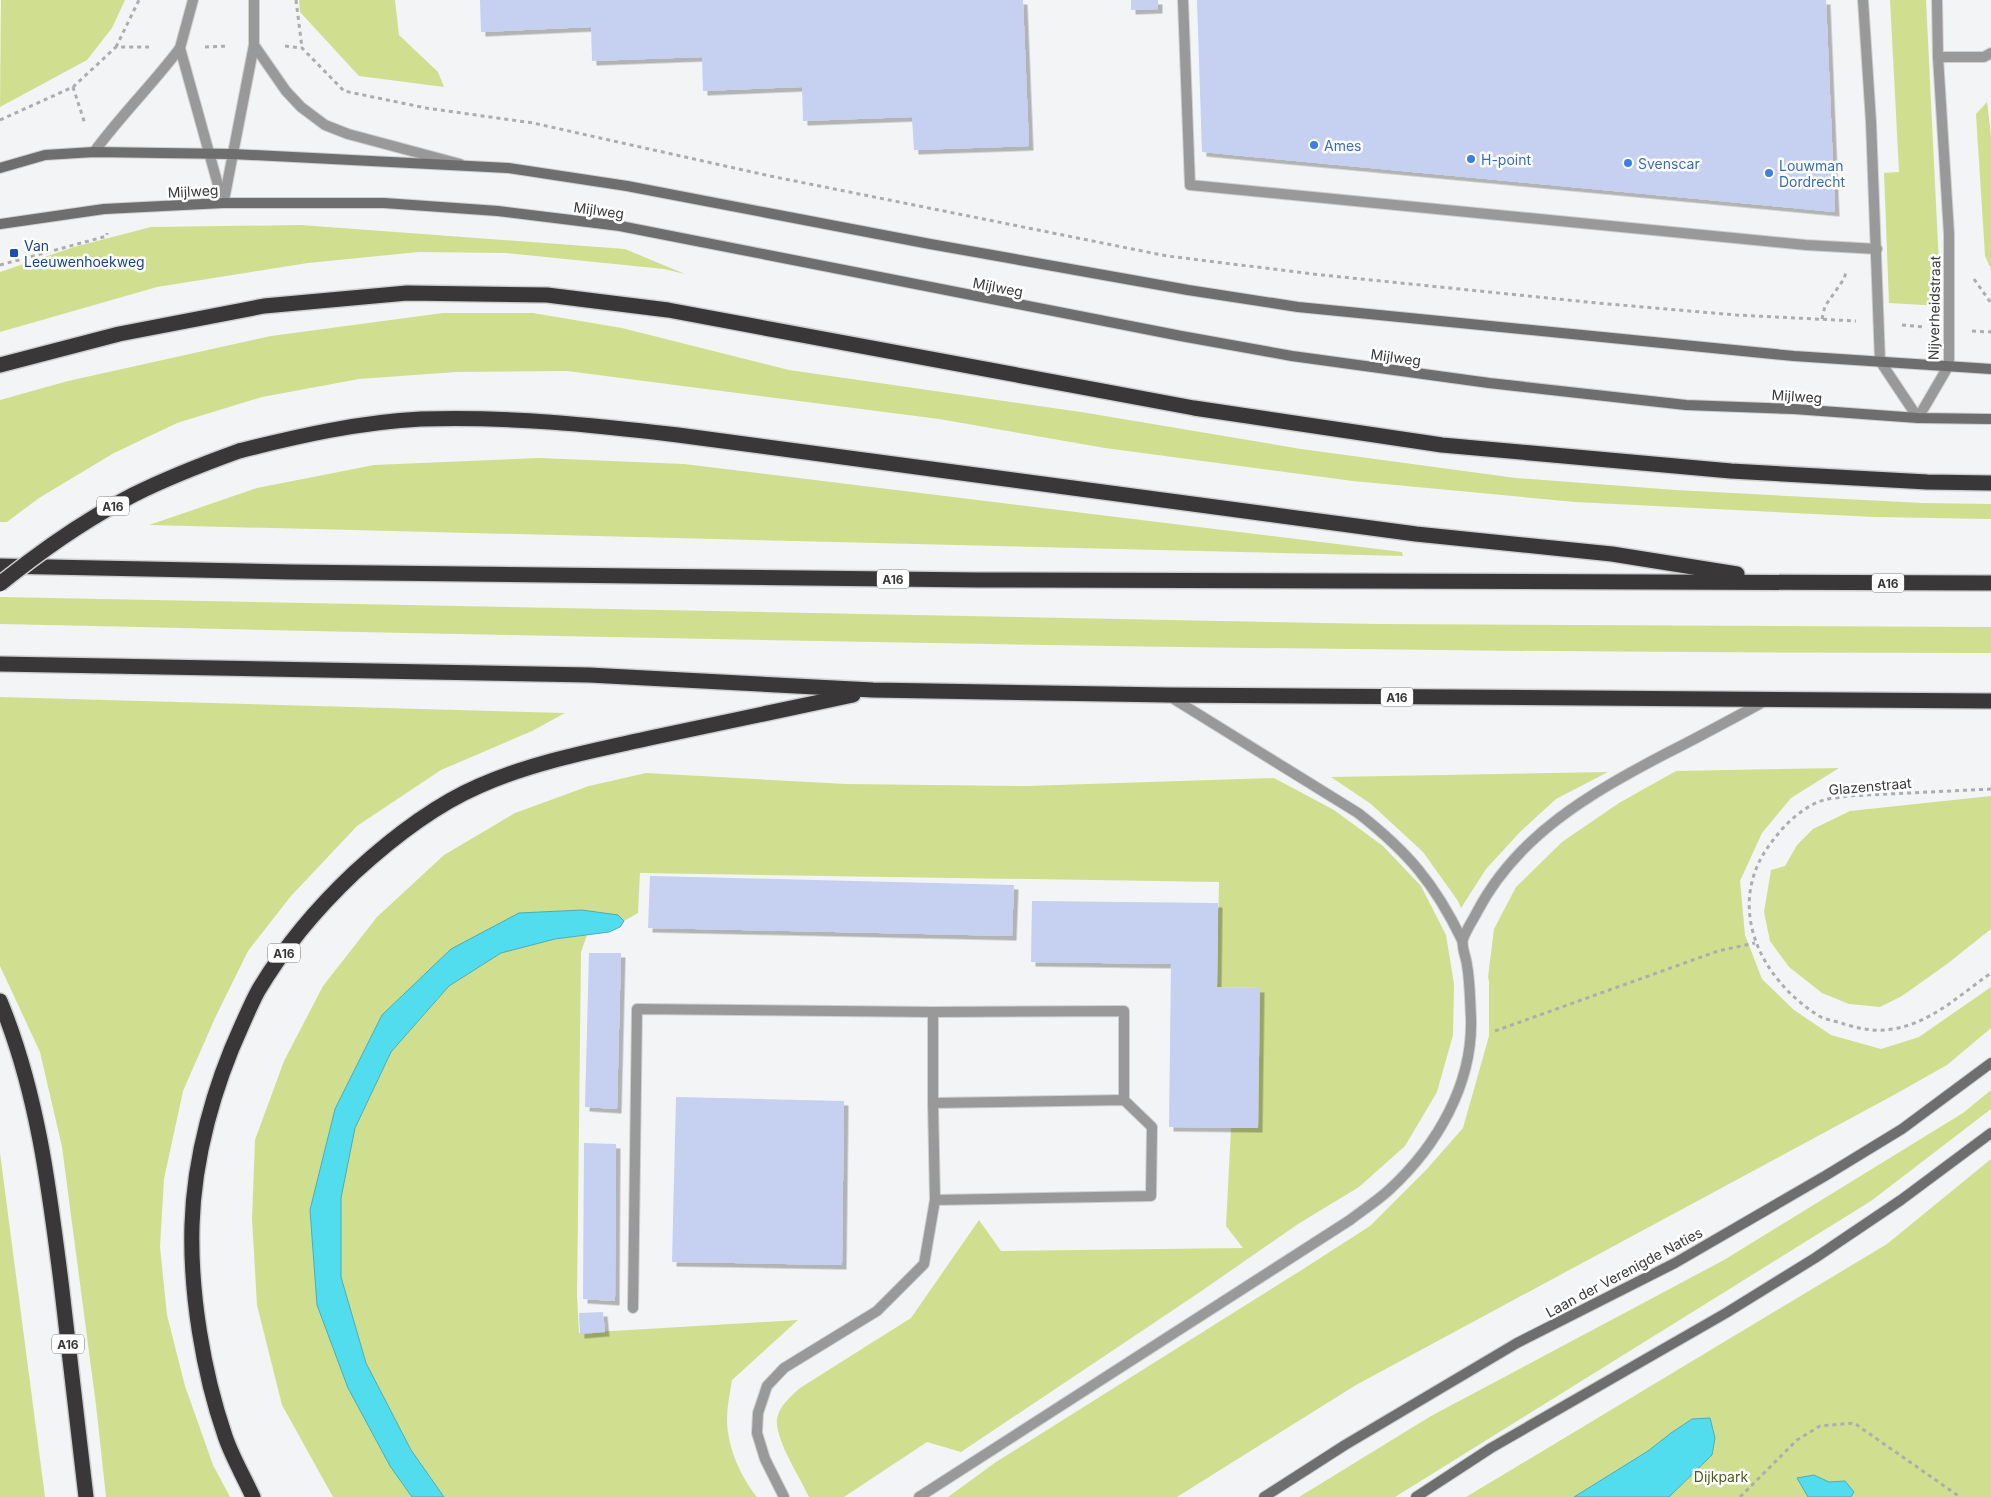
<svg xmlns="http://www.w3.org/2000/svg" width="1991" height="1497" font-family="Inter,sans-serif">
  <defs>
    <filter id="shadow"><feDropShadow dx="4.5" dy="4.5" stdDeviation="0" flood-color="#0004"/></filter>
  </defs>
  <rect width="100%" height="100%" fill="#f3f4f5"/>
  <!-- green -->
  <g fill="#cfdf8f">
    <polygon points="1,0 125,0 112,28 87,60 0,107"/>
    <polygon points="299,0 395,0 399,35 438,72 444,87 359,76 300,12"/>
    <polygon points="1890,0 1926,0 1941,306 1889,303 1884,173 1899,172"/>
    <polygon points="1987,102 1991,135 1991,269 1985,256 1976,114"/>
    <polygon points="301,225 625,249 685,274 664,269 506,253 419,252 308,263 157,287 0,332 0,272 74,247 151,227"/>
    <polygon points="443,313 533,313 622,328 789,370 1081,412 1301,449 1516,478 1676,490 1922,503 1991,504 1991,519 1875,517 1575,502 1353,481 1105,448 939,419 567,371 456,372 359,379 262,397 177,423 114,453 39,498 7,522 0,522 0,400 68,381 271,336"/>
    <polygon points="539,458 684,464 1402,552 1403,556 149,525 257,488 374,465"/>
    <path d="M0 597 1378 624 1991 627V653C1327 653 664 639 0 624Z"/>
    <polygon points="0,697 565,713 532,731 441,770 357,826 291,896 248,951 215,1018 183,1091 164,1179 160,1247 167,1315 185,1386 213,1465 230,1497 106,1497 96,1405 62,1147 40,1052 0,966"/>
    <polygon points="1839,768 1791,798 1762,833 1740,881 1745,935 1762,979 1794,1010 1831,1035 1881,1049 1919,1037 1991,987 1991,1028 1947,1065 1892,1096 1356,1385 1177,1497 948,1497 996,1462 1300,1271 1370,1226 1426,1170 1463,1128 1489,1036 1489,982 1488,977 1494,929 1516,887 1562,842 1619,803 1676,771"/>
    <polygon points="1608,772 1556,799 1521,831 1486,869 1461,908 1458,901 1423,852 1371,804 1331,777"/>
    <path d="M646 773 846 784 1027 786 1274 778 1334 810 1383 846 1421 886 1446 935 1454 984 1453 1035 1437 1092 1405 1146 1359 1187 1298 1224 1200 1292 961 1452 927 1442 844 1497H809C800 1477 775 1440 777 1419 779 1406 791 1396 800 1388L911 1318 979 1220 1001 1251 1243 1248 1226 1226 1231 1128H1258L1259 988 1217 987 1219 882 640 873 638 913 624 921 618 915 451 949 335 1109 310 1210 317 1305 348 1388 390 1466 412 1497H333L282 1405 257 1305 252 1219 255 1140 284 1061 323 986 377 917 444 855 515 813 589 786Z"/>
    <polygon points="1991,796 1991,929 1947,964 1902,996 1880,1007 1849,1004 1822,993 1789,967 1770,941 1764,912 1771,870 1785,866 1797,845 1813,829 1850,811"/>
    <path d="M587 935 581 952 577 1296 579 1333 798 1320 732 1380C730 1393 727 1406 727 1419 727 1446 740 1476 757 1497H444L411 1450 366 1363 341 1277V1198L355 1128 391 1052 449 986 501 953 555 939Z"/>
    <polygon points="1991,1090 1991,1109 1871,1201 1395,1497 1299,1497 1431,1416 1724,1260 1963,1113"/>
    <polygon points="0,1153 45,1497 0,1497"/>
    <polygon points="1991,1159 1991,1497 1851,1497 1854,1492 1845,1481 1829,1482 1814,1475 1798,1478 1808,1497 1669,1497 1712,1455 1715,1438 1710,1418 1692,1419 1671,1433 1648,1451 1574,1497 1466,1497 1887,1244"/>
  </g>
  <!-- water -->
  <g fill="#52ddef" stroke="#4aacb9">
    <polygon points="582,910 618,915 624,921 620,927 609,932 555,939 501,953 449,986 391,1052 355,1128 341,1198 341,1277 366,1363 411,1450 444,1497 412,1497 390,1466 348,1388 317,1305 310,1210 335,1109 382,1015 451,949 519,913"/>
    <polygon points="1710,1418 1715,1438 1712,1455 1669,1497 1574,1497 1648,1451 1671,1433 1692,1419"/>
    <polygon points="1814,1475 1829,1482 1845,1481 1854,1492 1851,1497 1808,1497 1797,1478"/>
  </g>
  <!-- building -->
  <g fill="#c6d0f1" filter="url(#shadow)">
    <polygon points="480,0 1023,0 1029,146 914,150 912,117 803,121 802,87 703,91 702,57 592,61 591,27 481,32"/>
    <polygon points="1131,0 1158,0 1158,9 1131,10"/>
    <polygon points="1197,0 1826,0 1835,212 1202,152"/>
    <polygon points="650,876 1014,885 1012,936 648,928"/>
    <polygon points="1032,901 1218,903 1217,987 1260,988 1258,1128 1169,1127 1171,964 1031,962"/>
    <polygon points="589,953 621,953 617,1109 585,1107"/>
    <polygon points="676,1097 844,1101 842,1265 672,1262"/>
    <polygon points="584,1143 616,1144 615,1301 583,1299"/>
    <polygon points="603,1312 605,1332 580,1334 579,1313"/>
  </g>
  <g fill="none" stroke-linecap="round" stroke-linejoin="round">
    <defs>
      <g id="lane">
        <polyline points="1183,0 1190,185 1806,245 1877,249"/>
        <path d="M1169 696 1358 813C1408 852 1435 884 1462 940"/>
        <polyline points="933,1103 933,1012 1124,1011 1124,1100"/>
        <polyline points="633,1308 637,1009 933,1012"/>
        <polyline points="784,1497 765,1459 757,1433 758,1413 767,1386 784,1368 877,1311 924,1264 935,1200 933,1103 1124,1100 1152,1127 1151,1196 935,1200"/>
        <path d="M919 1497 1350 1220C1363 1210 1377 1201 1389 1190 1437 1146 1473 1084 1471 1018 1470 1000 1470 982 1467 965 1466 957 1461 946 1463 939 1466 930 1473 920 1477 912 1517 835 1591 793 1665 754 1699 737 1732 719 1765 701"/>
      </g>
      <g id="street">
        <polyline points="193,0 180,48 223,203"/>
        <polyline points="1863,0 1871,122 1880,361 1918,418 1949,365 1949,234 1938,57 1937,0"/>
        <polyline points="254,45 286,91 301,107 325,125 348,134 460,164"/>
        <polyline points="1938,57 1984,57 1991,53"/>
        <path d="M94 152C121 115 153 84 180 48"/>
        <polyline points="224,200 254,45 254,0"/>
      </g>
      <g id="secondary">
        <polyline points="0,168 45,155 94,152 232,154 508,168 627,186 930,244 1188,290 1298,307 1794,356 1991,369"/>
        <polyline points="0,224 104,209 223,203 384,203 498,211 620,226 1181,336 1292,356 1489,383 1686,405 1794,409 1918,418 1991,419"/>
        <polyline points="1264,1497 1345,1445 1517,1343 1675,1263 1825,1176 1902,1129 1991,1063"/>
        <polyline points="1416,1497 1491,1448 1726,1313 1815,1258 1901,1200 1991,1133"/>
      </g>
      <g id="highway">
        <polyline points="0,365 119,334 264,306 407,293 547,295 668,310 1194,408 1442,445 1731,471 1927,482 1991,483"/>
        <path d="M239 451C298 436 360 422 421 419 508 416 593 425 678 435L1416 534 1612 554 1737 574"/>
        <polyline points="0,566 291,572 978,580 1991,583"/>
        <polyline points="0,664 589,675 873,690 1168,695 1991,701"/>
        <path d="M0 1001C37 1091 49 1186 61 1282 69 1354 78 1425 86 1497"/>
        <path d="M253 1497C244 1477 232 1457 225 1436 203 1372 190 1293 192 1225 194 1157 214 1086 242 1025 247 1014 252 1002 258 991 284 947 317 908 354 873 391 839 433 806 479 786 533 762 592 751 650 738 718 724 785 709 853 695"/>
      </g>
    </defs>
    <!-- lane casing -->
    <use href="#lane" stroke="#cecfd0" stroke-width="12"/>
    <!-- street casing -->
    <use href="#street" stroke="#cecfd0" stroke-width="12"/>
    <!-- secondary casing -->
    <use href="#secondary" stroke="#cecfd0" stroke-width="12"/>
    <!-- highway casing -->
    <use href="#highway" stroke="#cecfd0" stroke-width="18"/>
    <!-- path -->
    <g stroke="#adadae" stroke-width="3" stroke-dasharray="4 4" stroke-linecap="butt">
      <polyline points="296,0 302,48"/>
      <polyline points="285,46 302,48 344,91 426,108 533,123 770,176 1167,256 1322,275 1597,303 1736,315 1856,321"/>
      <polyline points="116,47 139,0"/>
      <polyline points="205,47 229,46"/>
      <polyline points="73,87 85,124"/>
      <polyline points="0,120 73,87 116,47 149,47"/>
      <polyline points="0,265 107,236 107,233"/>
      <polyline points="1974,279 1991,303"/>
      <polyline points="1822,319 1825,306 1844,279 1846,272"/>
      <polyline points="1902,325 1925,327"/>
      <polyline points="1972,331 1991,332"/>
      <path d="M1991 789 1847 796C1840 798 1831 798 1824 800 1804 806 1786 823 1774 839 1723 901 1757 977 1819 1016 1826 1020 1836 1021 1844 1024 1860 1029 1876 1032 1893 1029 1931 1023 1961 994 1991 973"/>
      <polyline points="1495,1031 1718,951 1755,943"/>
      <polyline points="1740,1497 1797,1440 1820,1426 1854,1423 1960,1497"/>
    </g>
    <!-- lane -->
    <use href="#lane" stroke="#9a9999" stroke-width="10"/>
    <!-- street -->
    <use href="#street" stroke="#9a9999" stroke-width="10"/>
    <!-- secondary -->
    <use href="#secondary" stroke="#6f6e6e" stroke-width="10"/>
    <!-- highway -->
    <use href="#highway" stroke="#393737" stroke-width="15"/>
    <defs>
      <path id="highway-bridge" d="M0 584C42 550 85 520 133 495 167 478 203 464 239 451"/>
    </defs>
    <!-- highway-bridge casing -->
    <use href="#highway-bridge" stroke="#cecfd0" stroke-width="18" stroke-linecap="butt"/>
    <!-- highway-bridge -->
    <use href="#highway-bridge" stroke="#393737" stroke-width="15"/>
  </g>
  <!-- markers -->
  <g fill="#3f7fe0" stroke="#fff" stroke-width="2">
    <circle cx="1314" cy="145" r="5"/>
    <circle cx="1471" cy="159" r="5"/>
    <circle cx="1628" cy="163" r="5"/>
    <circle cx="1769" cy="173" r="5"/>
  </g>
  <rect fill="#1a4fb4" stroke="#fff" stroke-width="2" x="9" y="248" width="10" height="10" rx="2.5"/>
  <g text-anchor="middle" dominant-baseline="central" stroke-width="5" stroke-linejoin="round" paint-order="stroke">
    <!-- shield labels -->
    <g fill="#fff" stroke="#747475" stroke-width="1">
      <rect x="97" y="496.5" width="32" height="19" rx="4"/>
      <rect x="877" y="569.5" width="32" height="19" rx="4"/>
      <rect x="1872" y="573.5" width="32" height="19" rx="4"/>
      <rect x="1381" y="687.5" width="32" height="19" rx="4"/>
      <rect x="268" y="943.5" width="32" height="19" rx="4"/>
      <rect x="52" y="1334.5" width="32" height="19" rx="4"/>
    </g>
    <g font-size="12" font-weight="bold" fill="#39393a">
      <text x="113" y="506">A16</text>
      <text x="893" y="579">A16</text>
      <text x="1888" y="583">A16</text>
      <text x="1397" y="697">A16</text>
      <text x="284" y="953">A16</text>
      <text x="68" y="1344">A16</text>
    </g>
    <!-- shop labels -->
    <g font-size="14" fill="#366cbe" stroke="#fff" text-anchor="start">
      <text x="1324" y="145">Ames</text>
      <text x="1481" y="159">H-point</text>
      <text x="1638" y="163">Svenscar</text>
      <text x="1779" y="165">Louwman<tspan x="1779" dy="16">Dordrecht</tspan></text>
    </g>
    <!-- street labels -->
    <g font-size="14" fill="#39393a" stroke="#fff">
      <text transform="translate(193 191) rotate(-3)">Mijlweg</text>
      <text transform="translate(599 210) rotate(8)">Mijlweg</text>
      <text transform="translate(998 287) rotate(11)">Mijlweg</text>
      <text transform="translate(1934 308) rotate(-89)">Nijverheidstraat</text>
      <text transform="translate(1396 357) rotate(8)">Mijlweg</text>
      <text transform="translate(1797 396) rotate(4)">Mijlweg</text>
      <text transform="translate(1870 786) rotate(-5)">Glazenstraat</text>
      <text transform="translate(1624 1272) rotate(-28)">Laan der Verenigde Naties</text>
    </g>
    <!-- transit labels -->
    <g font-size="14" fill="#164399" stroke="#fff" text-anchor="start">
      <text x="24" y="245">Van<tspan x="24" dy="16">Leeuwenhoekweg</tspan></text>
    </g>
    <!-- park labels -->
    <g font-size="14" fill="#515b17" stroke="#fff">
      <text x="1721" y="1476">Dijkpark</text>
    </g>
  </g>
</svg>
